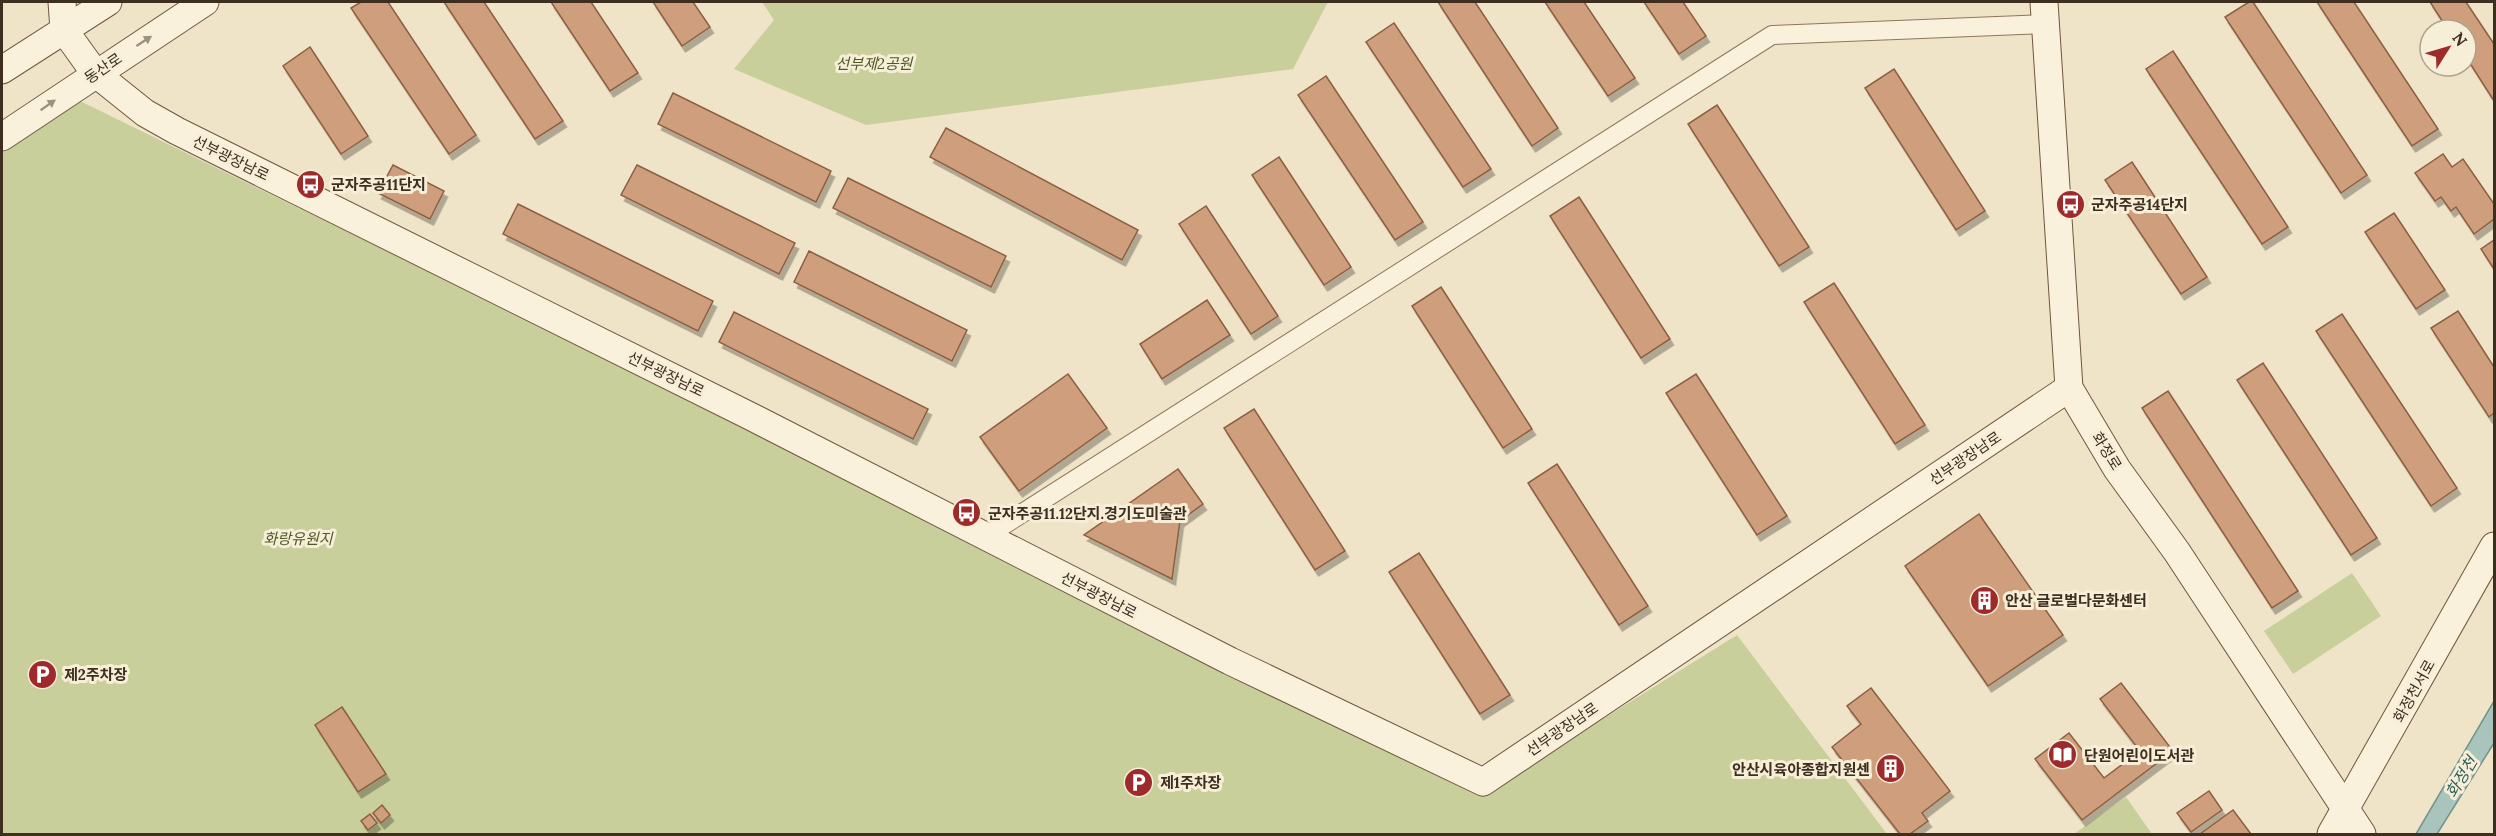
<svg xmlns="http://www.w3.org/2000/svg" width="2496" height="836" font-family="Lora,'Noto Sans KR',serif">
  <defs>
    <filter id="shadow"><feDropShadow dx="3.5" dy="6" stdDeviation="0" flood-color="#0004"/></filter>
  </defs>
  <rect width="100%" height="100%" fill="#f0e4c8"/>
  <!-- green -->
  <g fill="#c9cf9b">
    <polygon points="762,2 1328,2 1293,69 866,125 734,69 774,20"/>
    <polygon points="76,99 517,315 1481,795 1737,635 1887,834 2,834 2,149"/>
    <polygon points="2352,573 2381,616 2293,674 2264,631"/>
    <polygon points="2126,797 2152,834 2074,834"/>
  </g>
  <!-- water -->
  <polygon fill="#a9c4bc" stroke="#6f938a" stroke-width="1.5" points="2494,701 2494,743 2437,834 2416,834"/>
  <!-- building -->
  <g fill="#cf9f7d" stroke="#8d5f41" stroke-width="1.5" filter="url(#shadow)">
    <polygon points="361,2 388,2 476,135 449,154 351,8"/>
    <polygon points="444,2 484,2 563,121 535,139"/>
    <polygon points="551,2 591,2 638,73 610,91"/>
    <polygon points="653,2 693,2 710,27 682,46"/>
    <polygon points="1438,2 1475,2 1558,128 1532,146"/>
    <polygon points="1545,2 1584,2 1635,78 1608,96"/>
    <polygon points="1644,2 1683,2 1706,36 1679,54"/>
    <polygon points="2249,2 2253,2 2367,175 2341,193 2225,17"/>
    <polygon points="2317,2 2354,2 2438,129 2412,146"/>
    <polygon points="2430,2 2466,2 2494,44 2494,101 2466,57 2466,30 2448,30"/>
    <polygon points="1394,23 1491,169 1463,187 1366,42"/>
    <polygon points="310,47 368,136 341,154 283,66"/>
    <polygon points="2173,51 2288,227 2262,244 2146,69"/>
    <polygon points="1894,69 1985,211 1956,230 1865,88"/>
    <polygon points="1326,76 1423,222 1395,240 1298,95"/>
    <polygon points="673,93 831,171 816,202 658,124"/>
    <polygon points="1717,105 1809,247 1779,266 1688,124"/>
    <polygon points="946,128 1138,230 1122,260 930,157"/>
    <polygon points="2443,154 2452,167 2463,159 2494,204 2494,219 2474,234 2456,207 2451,211 2441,197 2435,201 2415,173"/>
    <polygon points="1279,157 1351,267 1324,285 1252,175"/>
    <polygon points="2132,162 2207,277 2181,294 2105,180"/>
    <polygon points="393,165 444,191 430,219 378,193"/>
    <polygon points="637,165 795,243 779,274 621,195"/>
    <polygon points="848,178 1006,256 991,287 833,208"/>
    <polygon points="1579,197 1670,339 1641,358 1550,216"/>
    <polygon points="518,204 713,301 698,331 503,234"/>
    <polygon points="1206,206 1278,316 1251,334 1179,224"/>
    <polygon points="2394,213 2445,290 2416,309 2365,232"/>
    <polygon points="2494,240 2494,269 2481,249"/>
    <polygon points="809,251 967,330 952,361 794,282"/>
    <polygon points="1834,283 1925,425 1895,444 1804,302"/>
    <polygon points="1441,287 1532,429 1503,448 1412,306"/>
    <polygon points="1207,300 1230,335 1162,379 1140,344"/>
    <polygon points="2458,311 2494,367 2494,413 2489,417 2431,328"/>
    <polygon points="734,312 928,409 913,439 719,342"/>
    <polygon points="2342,314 2457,488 2431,506 2316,331"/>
    <polygon points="2263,363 2377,538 2351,555 2237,380"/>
    <polygon points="1068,374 1107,428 1019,491 980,437"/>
    <polygon points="1696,374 1787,516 1757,535 1666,393"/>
    <polygon points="2168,391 2298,591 2272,608 2142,408"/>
    <polygon points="1254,409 1345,551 1315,570 1224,428"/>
    <polygon points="1557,464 1648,606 1619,625 1528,483"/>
    <polygon points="1178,469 1203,504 1180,521 1172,579 1084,535"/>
    <polygon points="1979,514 2063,635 1988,686 1905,566"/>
    <polygon points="1419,553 1510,695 1480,714 1389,572"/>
    <polygon points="2121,683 2173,751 2082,820 2035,759 2069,733 2104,778 2140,751 2100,699"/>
    <polygon points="1871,688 1950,791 1922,813 1928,821 1910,834 1900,834 1832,747 1861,724 1847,706"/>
    <polygon points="342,707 386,774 358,792 315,725"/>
    <polygon points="2209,791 2222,810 2191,832 2177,813"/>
    <polygon points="382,805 390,815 381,823 373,813"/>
    <polygon points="2233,810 2251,834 2200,834"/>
    <polygon points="370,814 377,823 368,830 361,821"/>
  </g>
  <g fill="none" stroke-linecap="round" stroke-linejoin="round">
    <defs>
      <polyline id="street" points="985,537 1772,35 2045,24"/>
      <g id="secondary">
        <polyline points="62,2 64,30"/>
        <polyline points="2044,2 2069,388 2117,469 2177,552 2362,834"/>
        <polyline points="64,30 95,73 145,113 177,131 750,416 1230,661 1483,782 2069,388"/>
        <polyline points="2,70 108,2"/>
        <polyline points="2,137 205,2"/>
        <polyline points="2331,834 2494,546"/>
      </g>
    </defs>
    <!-- street casing -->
    <use href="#street" stroke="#8d765c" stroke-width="20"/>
    <!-- secondary casing -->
    <use href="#secondary" stroke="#6f573f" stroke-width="29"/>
    <!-- street -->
    <use href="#street" stroke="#faf1dc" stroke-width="18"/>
    <!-- secondary -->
    <use href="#secondary" stroke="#faf1dc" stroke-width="27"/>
  </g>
  <!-- one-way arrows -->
  <defs><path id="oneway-solid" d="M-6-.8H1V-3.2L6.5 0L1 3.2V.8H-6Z" transform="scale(1.5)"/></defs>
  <g fill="#9c907e">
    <use href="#oneway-solid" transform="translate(144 41) rotate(-33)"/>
    <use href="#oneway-solid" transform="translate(48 105) rotate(-35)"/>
  </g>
  <!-- icons -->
  <defs>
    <symbol id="bus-disc" viewBox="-11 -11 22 22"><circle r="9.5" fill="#9e2a2b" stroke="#f7eed8"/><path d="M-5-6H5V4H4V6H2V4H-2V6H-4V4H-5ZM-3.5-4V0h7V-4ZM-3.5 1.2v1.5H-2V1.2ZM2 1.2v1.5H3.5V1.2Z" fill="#fff"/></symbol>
    <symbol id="building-disc" viewBox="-11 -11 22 22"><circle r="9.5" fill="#9e2a2b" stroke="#f7eed8"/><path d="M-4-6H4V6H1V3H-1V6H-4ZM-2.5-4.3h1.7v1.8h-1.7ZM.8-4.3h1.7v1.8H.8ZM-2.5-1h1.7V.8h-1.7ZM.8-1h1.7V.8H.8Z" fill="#fff"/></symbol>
    <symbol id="parking-disc" viewBox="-11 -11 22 22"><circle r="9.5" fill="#9e2a2b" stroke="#f7eed8"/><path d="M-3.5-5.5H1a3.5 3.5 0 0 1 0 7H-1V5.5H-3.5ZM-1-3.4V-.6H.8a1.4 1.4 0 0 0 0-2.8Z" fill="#fff"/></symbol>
    <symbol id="library-disc" viewBox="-11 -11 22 22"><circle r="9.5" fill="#9e2a2b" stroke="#f7eed8"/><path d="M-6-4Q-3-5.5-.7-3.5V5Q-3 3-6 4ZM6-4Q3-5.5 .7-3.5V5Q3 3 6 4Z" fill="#fff"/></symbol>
  </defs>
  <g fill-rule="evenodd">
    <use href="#bus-disc" x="294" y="168" width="33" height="33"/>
    <use href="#bus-disc" x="2054" y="188" width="33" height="33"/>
    <use href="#bus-disc" x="950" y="496" width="33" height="33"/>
    <use href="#building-disc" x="1968" y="584" width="33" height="33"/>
    <use href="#parking-disc" x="26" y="658" width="33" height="33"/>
    <use href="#library-disc" x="2046" y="738" width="33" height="33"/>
    <use href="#building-disc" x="1874" y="752" width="33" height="33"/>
    <use href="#parking-disc" x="1122" y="766" width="33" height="33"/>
  </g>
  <g text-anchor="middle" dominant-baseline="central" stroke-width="6" stroke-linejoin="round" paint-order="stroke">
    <!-- park labels -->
    <g font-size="15" font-style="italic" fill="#4d5a26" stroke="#f7eed8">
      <text x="874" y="63">선부제2공원</text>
      <text x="298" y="538">화랑유원지</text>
    </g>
    <!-- street labels -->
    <g font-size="15" fill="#3d2e20" stroke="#f7eed8">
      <text transform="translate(103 68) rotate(-34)">동산로</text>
      <text transform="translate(231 158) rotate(26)">선부광장남로</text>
      <text transform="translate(666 374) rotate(26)">선부광장남로</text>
      <text transform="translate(2107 451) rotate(58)">화정로</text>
      <text transform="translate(1965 458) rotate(-34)">선부광장남로</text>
      <text transform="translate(1099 595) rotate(27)">선부광장남로</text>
      <text transform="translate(2414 691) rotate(-61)">화정천서로</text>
      <text transform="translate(1562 729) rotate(-34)">선부광장남로</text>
    </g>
    <!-- poi labels -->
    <g font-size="15" font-weight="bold" fill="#3d2e20" stroke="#f7eed8" text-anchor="start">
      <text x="331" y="184">군자주공11단지</text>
      <text x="2091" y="204">군자주공14단지</text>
      <text x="988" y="513">군자주공11.12단지.경기도미술관</text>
      <text x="2005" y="600">안산 글로벌다문화센터</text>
      <text x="64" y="674">제2주차장</text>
      <text x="2084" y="755">단원어린이도서관</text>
      <text x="1870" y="769" text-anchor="end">안산시육아종합지원센</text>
      <text x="1160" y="782">제1주차장</text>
    </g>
    <!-- water labels -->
    <g font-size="16" font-style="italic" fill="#2f5d5a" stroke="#f7eed8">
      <text transform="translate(2461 777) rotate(-59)">화정천</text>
    </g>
  </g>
  <!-- border -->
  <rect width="2496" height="836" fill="none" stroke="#3d2e20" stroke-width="6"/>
  <!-- north arrow -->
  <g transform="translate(2448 48) rotate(53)"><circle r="28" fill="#f7eed8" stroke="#ada18e" stroke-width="1.5"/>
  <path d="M0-4.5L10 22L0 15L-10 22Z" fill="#9e2a2b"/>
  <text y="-9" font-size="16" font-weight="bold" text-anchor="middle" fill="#3d2e20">N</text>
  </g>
</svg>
